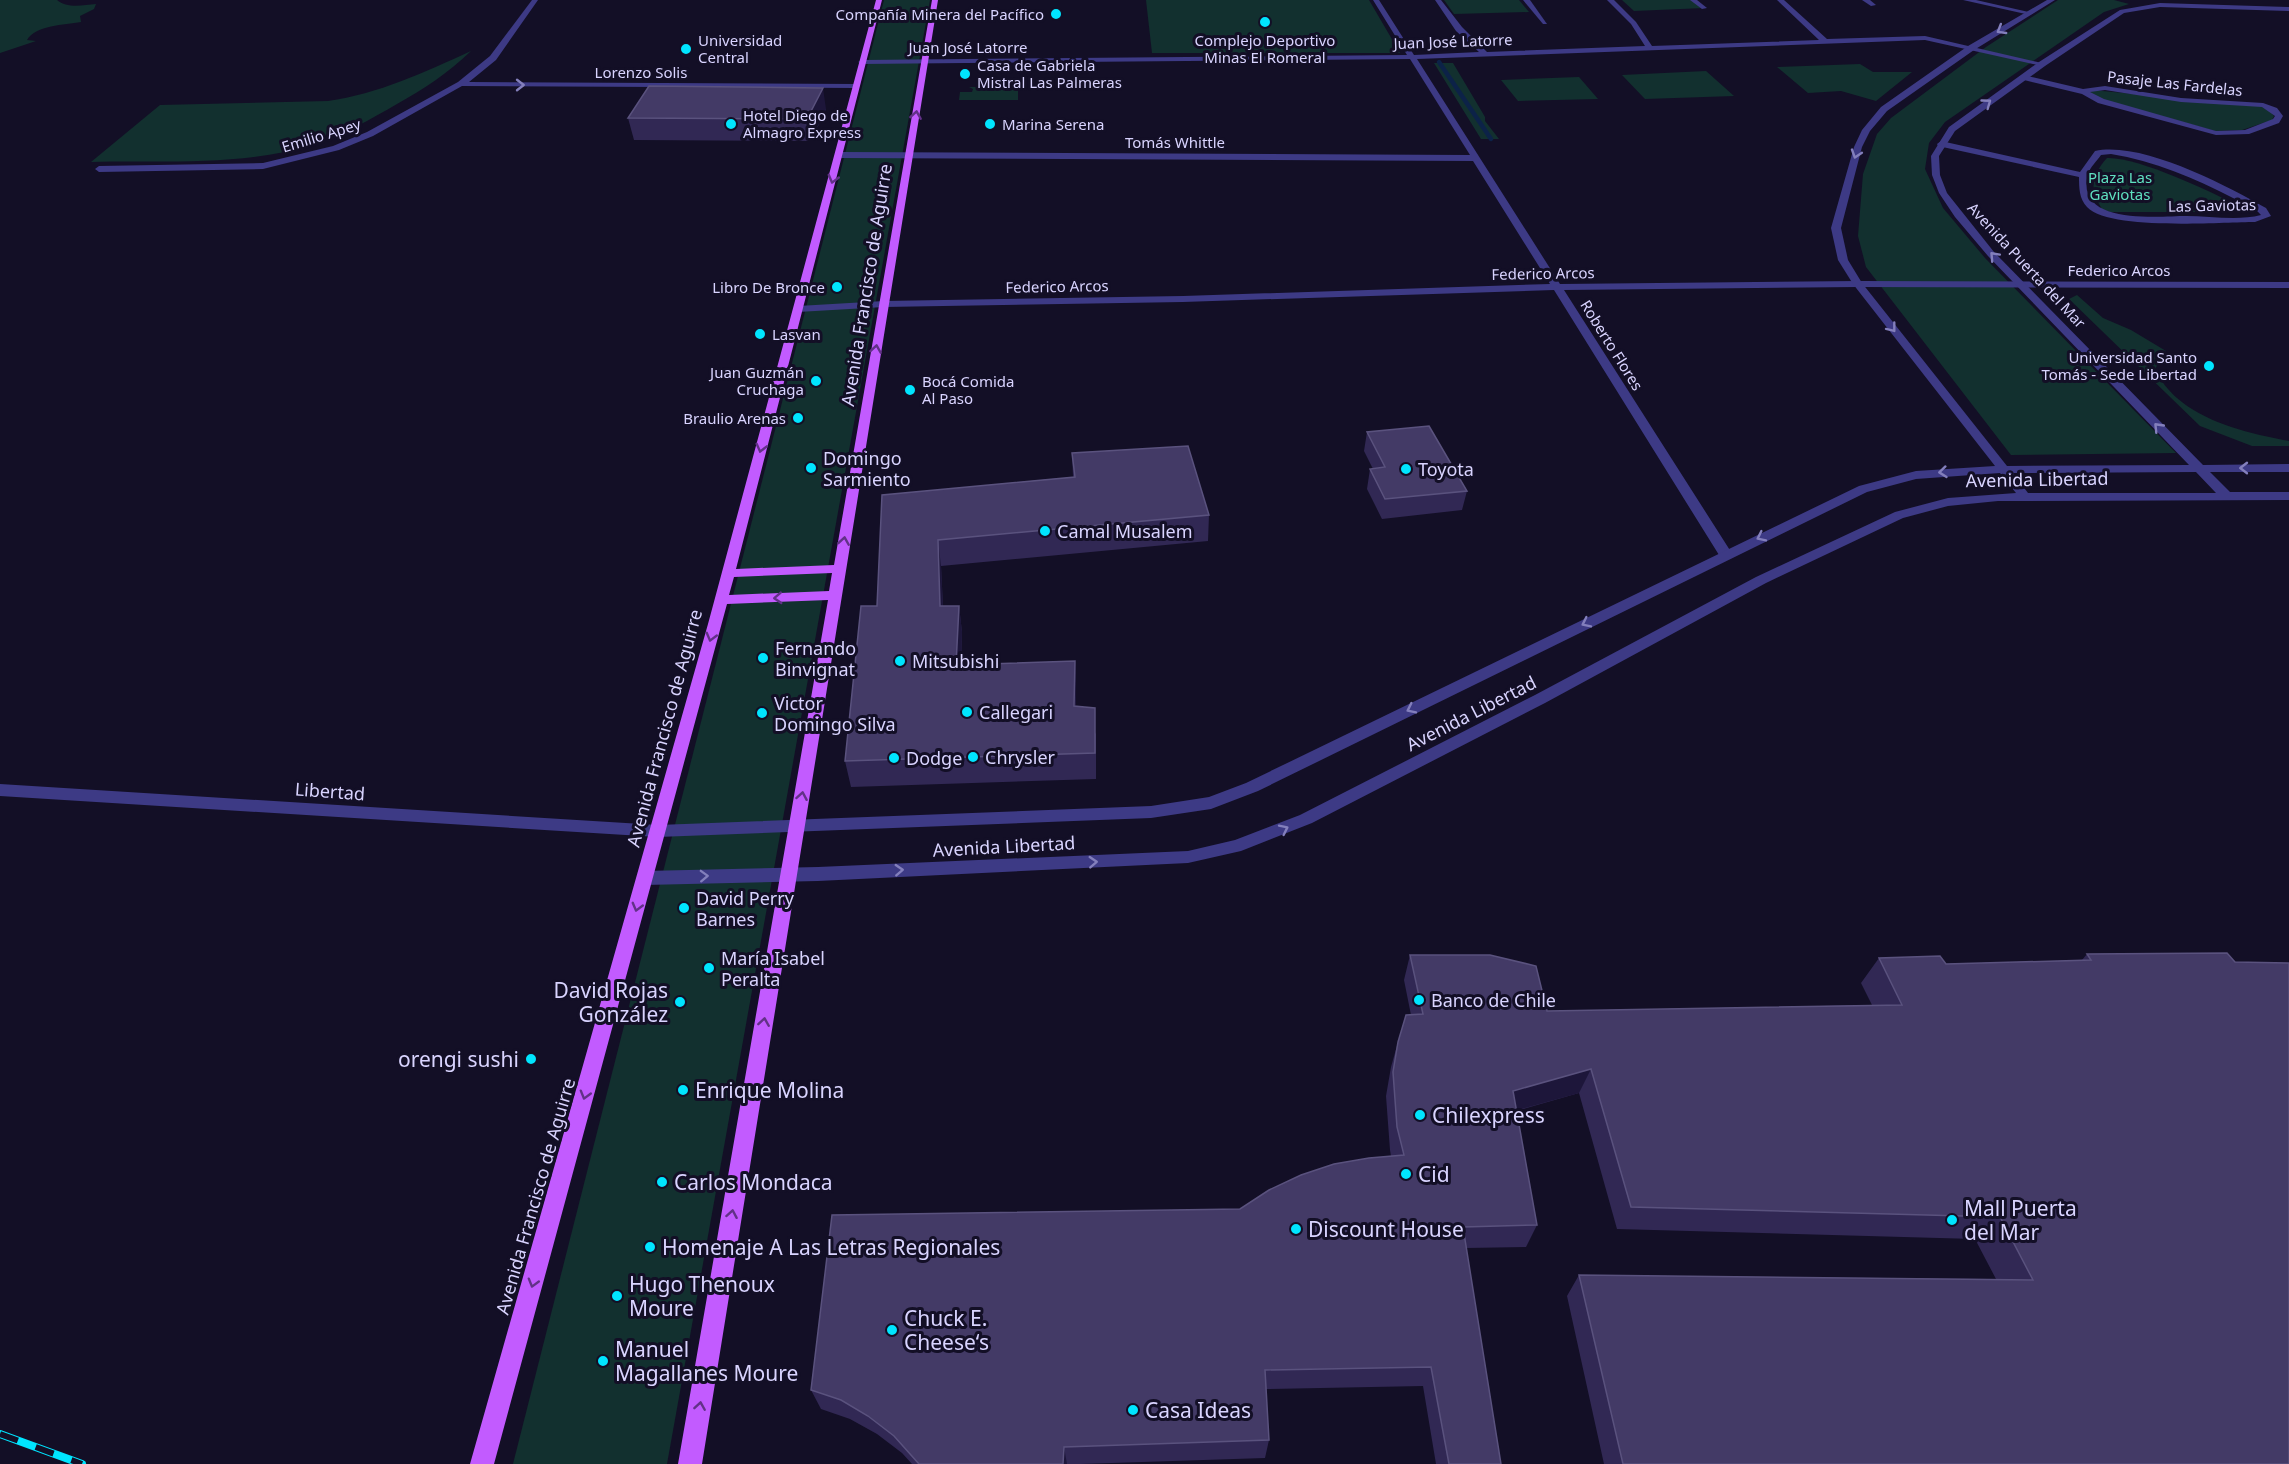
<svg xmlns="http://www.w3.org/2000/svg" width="2289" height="1464" font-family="'Noto Sans',sans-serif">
  <rect width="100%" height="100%" fill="#130f26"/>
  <!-- green -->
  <g fill="#12302f">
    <path d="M0 0H57C67 9 84 5 96 4L94 9 80 16 81 22C64 25 36 25 27 40L36 41 0 53Z"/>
    <polygon points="884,0 930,0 667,1464 513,1464"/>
    <polygon points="1146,0 1369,0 1400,53 1152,53"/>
    <polygon points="1444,0 1519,0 1529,12 1454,14"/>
    <polygon points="1622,0 1693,0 1704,8 1634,11"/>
    <polygon points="2058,0 2114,0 2129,4 2104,12 1945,122 1929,143 1925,169 1943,208 1985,258 2176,453 2011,455 1866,267 1858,236 1863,174 1877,134 1891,118 1986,47"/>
    <path d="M471 51C448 73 424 89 397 104 371 119 343 135 314 144 245 167 163 160 91 162L160 105 328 101C378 94 425 72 471 51Z"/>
    <polygon points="1434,63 1453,63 1485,117 1485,121 1499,139 1481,139"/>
    <polygon points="1860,64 1873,72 1912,72 1876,101 1841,91 1808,93 1777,67"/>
    <polygon points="1706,71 1734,96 1645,99 1622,75"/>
    <polygon points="1579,77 1598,99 1518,101 1501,80"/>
    <polygon points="1018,78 1018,100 959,100 960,92 972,92 973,89 969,87 985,87 986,82 1000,82 1001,79"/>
    <polygon points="2092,90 2261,106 2269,110 2274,116 2272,120 2242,130 2215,131 2103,100 2090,93"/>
    <path d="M2107 158C2139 157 2211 192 2241 207L2242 212H2110L2102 209C2089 189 2091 176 2107 158Z"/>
    <path d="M2077 295 2103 318 2131 330 2166 351 2155 369C2177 417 2241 432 2289 441V446H2252L2200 426 2069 299Z"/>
  </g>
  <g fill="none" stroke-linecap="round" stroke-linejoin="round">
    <!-- stream -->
    <polyline stroke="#0c2248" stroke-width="4.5" points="1439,62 1491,139"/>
    <!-- minor -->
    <g fill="#3d3a85" fill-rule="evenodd">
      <polygon points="532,0 538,0 496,60 469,82 856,84 860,86 856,88 462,86 373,136 339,150 263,169 99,172 95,169 99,166 263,163 333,146 367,132 458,82 490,56"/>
      <polygon points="1373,0 1379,0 1414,55 1479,52 1456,31 1435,0 1441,0 1462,27 1487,52 1645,46 1631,24 1607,0 1614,0 1636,22 1652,46 1819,40 1777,0 1784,0 1827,39 1925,36 2046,64 2042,66 1925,40 1417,59 1560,284 1858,281 2289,282 2289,288 1858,287 1564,290 1733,555 1726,559 1719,555 1554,290 1183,302 884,307 798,312 793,309 798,306 884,301 1183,296 1550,284 1473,161 840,158 836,155 840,152 1470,155 1410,59 862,64 858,62 862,60 1407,55"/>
      <polygon points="1523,0 1530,0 1547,24 1543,24"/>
      <polygon points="1690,0 1697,0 1707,8 1702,9"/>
      <polygon points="1862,0 1870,0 1876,5 1871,6"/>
      <polygon points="1963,0 1976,0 2033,13 2030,15"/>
      <path d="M2023 75 2083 89 2105 86 2181 98 2263 103 2277 108 2283 116 2279 123 2249 134 2216 135 2098 103 2082 94 2020 79 2019 77ZM2105 90 2181 102 2262 107 2275 116 2273 119 2245 130 2216 131 2104 99 2090 92Z"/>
      <path d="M1941 141 2080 172 2095 151C2142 141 2225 185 2266 208L2271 216 2255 222C2220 222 2110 231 2087 207 2079 199 2079 187 2079 177L1938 146 1937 144ZM2111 154C2154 161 2195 178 2233 198 2242 202 2255 207 2261 215 2238 221 2210 216 2186 216 2159 216 2074 226 2088 174 2090 167 2097 161 2101 155Z"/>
      <polygon points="0,784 658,825 664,827 666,831 664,835 658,837 0,796"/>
    </g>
    <!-- tertiary -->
    <path fill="#3d3a85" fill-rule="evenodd" d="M2047 0H2055L1974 50 1887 111 1870 131 1862 147 1841 228 1848 260 1862 283 2007 466 2189 465 1988 256 1955 217 1939 193 1932 175 1931 156 1949 127 2039 62 2120 10 2160 3 2289 7V11L2160 7 2124 13 2045 66 1955 131 1939 156 1940 175 1947 193 1994 252 2203 465 2289 464V472H2210L2230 492H2289V500L1998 501 1948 506 1903 518 1766 583 1545 703 1312 823 1241 851 1188 863 818 881 645 885 639 883 637 878 639 873 645 871 818 867 1188 851 1235 840 1300 815 1535 695 1756 577 1895 512 1948 498 2016 493 2000 473 1916 479 1867 492 1258 791 1211 809 1151 818 658 837 652 835 650 831 652 827 658 825 1151 806 1209 797 1246 783 1859 486 1916 471 1995 466 1853 284 1838 260 1831 228 1854 147 1862 130 1881 107 1968 46ZM2196 472 2216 493H2028L2013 473Z"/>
    <!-- primary -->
    <path fill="#c25bff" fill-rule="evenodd" d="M876 0H882L736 569 834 565 932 0H938L702 1464H678L828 600 727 604 494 1464H470L708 624ZM832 573 829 591 729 595 734 577Z"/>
    <defs>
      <polyline id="rail" points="0,1434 82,1464"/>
    </defs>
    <!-- rail casing -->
    <use href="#rail" stroke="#00e5ff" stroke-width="8"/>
    <!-- rail -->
    <use href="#rail" stroke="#130f26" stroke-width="6" stroke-dasharray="19" stroke-linecap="butt"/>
  </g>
  <!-- wall -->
  <g fill="#312854">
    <polygon points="826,109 811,141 634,140 628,118"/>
    <polygon points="1367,432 1467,491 1462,510 1382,519 1367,489 1370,469 1373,469 1364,451"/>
    <polygon points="1072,453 1209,515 1208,541 941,566 943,606 959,606 962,632 961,665 1075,661 1076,687 1076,706 1096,734 1096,779 851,787 845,761 877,606 882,495 1073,477"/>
    <polygon points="2227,953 2289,1464 1604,1464 1567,1296 1579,1275 1996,1279 1975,1239 1617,1229 1579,1093 1516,1111 1537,1225 1526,1247 1466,1248 1501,1464 1436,1464 1423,1386 1266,1389 1269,1440 1265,1458 1081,1464 912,1464 902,1453 877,1434 850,1419 821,1409 811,1390 1240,1209 1391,1156 1390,1150 1386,1096 1391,1067 1398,1042 1411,1015 1404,980 1410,955 1547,1011 1872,1005 1861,983 1879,958 1946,964 2082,960 2087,954"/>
  </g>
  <!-- shaded-wall -->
  <g fill="#1d163a">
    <polygon points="823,88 826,109 811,141 807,119"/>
    <polygon points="938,540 941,566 944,632 940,606"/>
    <polygon points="959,606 962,632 960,692 956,665"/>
    <polygon points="1075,661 1076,687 1075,732 1074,706"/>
    <polygon points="1591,1069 1579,1093 1503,1114 1513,1091"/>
    <polygon points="1064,1447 1067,1464 1063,1464"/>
  </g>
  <!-- building -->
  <g fill="#433a66" stroke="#5a527e" stroke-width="1.5">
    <polygon points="649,86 823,88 807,119 628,118"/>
    <polygon points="1429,426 1467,491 1385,499 1370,469 1385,467 1367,432"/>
    <polygon points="1188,446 1209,515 938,540 940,606 959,606 956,665 1075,661 1074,706 1095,708 1095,753 845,761 861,606 877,606 882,495 1075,477 1072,453"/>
    <polygon points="2227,953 2235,962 2289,963 2289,1464 1623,1464 1579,1275 2033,1280 2000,1217 1631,1207 1591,1069 1513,1091 1537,1225 1463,1227 1501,1464 1449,1464 1431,1367 1265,1370 1269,1440 1064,1447 1063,1464 919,1464 894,1436 868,1416 841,1400 811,1390 832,1215 1240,1209 1269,1190 1301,1175 1334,1164 1369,1158 1404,1155 1397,1127 1393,1072 1398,1042 1406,1015 1423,1014 1410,955 1490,955 1536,966 1547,1011 1902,1005 1879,958 1940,956 1946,964 2091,960 2087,954"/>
  </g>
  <!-- one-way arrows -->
  <defs><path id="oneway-chevron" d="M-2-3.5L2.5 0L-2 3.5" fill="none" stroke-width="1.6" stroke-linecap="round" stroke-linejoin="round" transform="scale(1.5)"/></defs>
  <g stroke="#837fbc">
    <use href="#oneway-chevron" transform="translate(2001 30) rotate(149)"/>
    <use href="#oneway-chevron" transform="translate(520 85)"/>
    <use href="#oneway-chevron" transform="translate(1987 103) rotate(-36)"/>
    <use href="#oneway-chevron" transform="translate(1856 154) rotate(108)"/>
    <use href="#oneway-chevron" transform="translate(1994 256) rotate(-133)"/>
    <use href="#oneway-chevron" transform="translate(1892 328) rotate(52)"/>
    <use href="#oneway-chevron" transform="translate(2158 427) rotate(-134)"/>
    <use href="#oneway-chevron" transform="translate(2244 468) rotate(-180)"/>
    <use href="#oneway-chevron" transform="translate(1943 472) rotate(174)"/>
    <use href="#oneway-chevron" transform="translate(1761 537) rotate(154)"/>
    <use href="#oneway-chevron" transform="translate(1586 623) rotate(154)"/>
    <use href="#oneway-chevron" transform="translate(1411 709) rotate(154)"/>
    <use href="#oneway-chevron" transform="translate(1284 829) rotate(-26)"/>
    <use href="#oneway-chevron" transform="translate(1093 862) rotate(-3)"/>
    <use href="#oneway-chevron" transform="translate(899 870) rotate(-3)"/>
    <use href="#oneway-chevron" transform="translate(704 876) rotate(-2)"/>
  </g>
  <g stroke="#623188">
    <use href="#oneway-chevron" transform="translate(916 115) rotate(-81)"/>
    <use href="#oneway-chevron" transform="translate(833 179) rotate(105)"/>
    <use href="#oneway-chevron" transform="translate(876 349) rotate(-81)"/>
    <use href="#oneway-chevron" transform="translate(761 448) rotate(104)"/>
    <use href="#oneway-chevron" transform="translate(844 541) rotate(-81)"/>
    <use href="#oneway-chevron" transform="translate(778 598) rotate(177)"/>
    <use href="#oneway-chevron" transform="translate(711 637) rotate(105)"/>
    <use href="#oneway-chevron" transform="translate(802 796) rotate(-80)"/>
    <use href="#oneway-chevron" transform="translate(637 907) rotate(105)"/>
    <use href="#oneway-chevron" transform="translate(764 1022) rotate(-81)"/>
    <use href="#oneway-chevron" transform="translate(585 1095) rotate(106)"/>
    <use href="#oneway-chevron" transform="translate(732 1214) rotate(-80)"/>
    <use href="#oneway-chevron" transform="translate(533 1283) rotate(106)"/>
    <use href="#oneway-chevron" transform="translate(700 1406) rotate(-81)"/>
  </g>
  <!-- markers -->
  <g fill="#00e5ff" stroke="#130f26" stroke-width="2">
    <circle cx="1056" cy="14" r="6"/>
    <circle cx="1265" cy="22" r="6"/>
    <circle cx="686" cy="49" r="6"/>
    <circle cx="965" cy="74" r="6"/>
    <circle cx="731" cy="124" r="6"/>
    <circle cx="990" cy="124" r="6"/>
    <circle cx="837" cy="287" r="6"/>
    <circle cx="760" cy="334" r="6"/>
    <circle cx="2209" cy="366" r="6"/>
    <circle cx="816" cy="381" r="6"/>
    <circle cx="910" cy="390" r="6"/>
    <circle cx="798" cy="418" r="6"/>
    <circle cx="811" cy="468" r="6"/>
    <circle cx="1406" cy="469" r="6"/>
    <circle cx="1045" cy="531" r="6"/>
    <circle cx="763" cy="658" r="6"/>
    <circle cx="900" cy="661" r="6"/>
    <circle cx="967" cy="712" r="6"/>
    <circle cx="762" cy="713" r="6"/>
    <circle cx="973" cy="757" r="6"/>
    <circle cx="894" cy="758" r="6"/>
    <circle cx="684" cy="908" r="6"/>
    <circle cx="709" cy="968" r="6"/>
    <circle cx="1419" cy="1000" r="6"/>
    <circle cx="680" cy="1002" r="6"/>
    <circle cx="531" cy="1059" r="6"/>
    <circle cx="683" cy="1090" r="6"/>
    <circle cx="1420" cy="1115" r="6"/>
    <circle cx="1406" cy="1174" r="6"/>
    <circle cx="662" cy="1182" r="6"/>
    <circle cx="1952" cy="1220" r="6"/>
    <circle cx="1296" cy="1229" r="6"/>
    <circle cx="650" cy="1247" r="6"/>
    <circle cx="617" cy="1296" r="6"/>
    <circle cx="892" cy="1330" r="6"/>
    <circle cx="603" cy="1361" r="6"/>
    <circle cx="1133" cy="1410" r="6"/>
  </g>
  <g text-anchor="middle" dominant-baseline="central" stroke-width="6" stroke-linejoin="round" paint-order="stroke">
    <!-- far-poi labels -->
    <g font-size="15" fill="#d9d4ff" stroke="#130f26" text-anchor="start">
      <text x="1044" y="14" text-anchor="end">Compañía Minera del Pacífico</text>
      <text x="698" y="40">Universidad<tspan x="698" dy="17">Central</tspan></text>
      <text x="1265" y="40" text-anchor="middle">Complejo Deportivo<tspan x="1265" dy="17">Minas El Romeral</tspan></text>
      <text x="977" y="65">Casa de Gabriela<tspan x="977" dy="17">Mistral Las Palmeras</tspan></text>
      <text x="743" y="115">Hotel Diego de<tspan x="743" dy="17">Almagro Express</tspan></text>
      <text x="1002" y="124">Marina Serena</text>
      <text x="825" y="287" text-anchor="end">Libro De Bronce</text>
      <text x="772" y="334">Lasvan</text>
      <text x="2197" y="357" text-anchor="end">Universidad Santo<tspan x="2197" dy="17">Tomás - Sede Libertad</tspan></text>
      <text x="804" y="372" text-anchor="end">Juan Guzmán<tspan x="804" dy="17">Cruchaga</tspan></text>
      <text x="922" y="381">Bocá Comida<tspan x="922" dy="17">Al Paso</tspan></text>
      <text x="786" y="418" text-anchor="end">Braulio Arenas</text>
    </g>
    <!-- far-street labels -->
    <g font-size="15" fill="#d9d4ff" stroke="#130f26">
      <text transform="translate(1453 41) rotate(-2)">Juan José Latorre</text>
      <text x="968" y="47">Juan José Latorre</text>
      <text x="641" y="72">Lorenzo Solis</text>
      <text transform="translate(2175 83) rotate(6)">Pasaje Las Fardelas</text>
      <text transform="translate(321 135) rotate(-17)">Emilio Apey</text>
      <text x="1175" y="142">Tomás Whittle</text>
      <text transform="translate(2212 205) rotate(-1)">Las Gaviotas</text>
      <text transform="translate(2027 265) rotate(47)">Avenida Puerta del Mar</text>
      <text x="2119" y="270">Federico Arcos</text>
      <text transform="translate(1543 273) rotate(-1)">Federico Arcos</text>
      <text transform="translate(1057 286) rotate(-1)">Federico Arcos</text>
      <text transform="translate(1612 345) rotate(58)">Roberto Flores</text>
    </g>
    <!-- far-park labels -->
    <g font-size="15" fill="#5fe0c0" stroke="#130f26">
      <text x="2120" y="177">Plaza Las<tspan x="2120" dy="17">Gaviotas</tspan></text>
    </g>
    <!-- street labels -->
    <g font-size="18" fill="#d9d4ff" stroke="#130f26">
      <text transform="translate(866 285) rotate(-81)">Avenida Francisco de Aguirre</text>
      <text transform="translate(2037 479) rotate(-1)">Avenida Libertad</text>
      <text transform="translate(1471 713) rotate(-27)">Avenida Libertad</text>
      <text transform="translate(664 728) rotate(-75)">Avenida Francisco de Aguirre</text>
      <text transform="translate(330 791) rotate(4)">Libertad</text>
      <text transform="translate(1004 846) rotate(-3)">Avenida Libertad</text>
      <text transform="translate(535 1196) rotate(-74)">Avenida Francisco de Aguirre</text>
    </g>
    <!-- poi labels -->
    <g font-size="18" fill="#d9d4ff" stroke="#130f26" text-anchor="start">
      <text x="823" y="458">Domingo<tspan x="823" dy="21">Sarmiento</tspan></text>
      <text x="1418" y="469">Toyota</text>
      <text x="1057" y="531">Camal Musalem</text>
      <text x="775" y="648">Fernando<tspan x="775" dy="21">Binvignat</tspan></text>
      <text x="912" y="661">Mitsubishi</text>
      <text x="774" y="703">Victor<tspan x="774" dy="21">Domingo Silva</tspan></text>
      <text x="979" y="712">Callegari</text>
      <text x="985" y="757">Chrysler</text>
      <text x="906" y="758">Dodge</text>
      <text x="696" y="898">David Perry<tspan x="696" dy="21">Barnes</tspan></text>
      <text x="721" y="958">María Isabel<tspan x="721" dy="21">Peralta</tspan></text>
      <text x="1431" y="1000">Banco de Chile</text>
    </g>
    <!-- near-poi labels -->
    <g font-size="21" fill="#d9d4ff" stroke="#130f26" text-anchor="start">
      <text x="668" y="990" text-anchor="end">David Rojas<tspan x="668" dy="24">González</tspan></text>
      <text x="519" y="1059" text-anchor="end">orengi sushi</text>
      <text x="695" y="1090">Enrique Molina</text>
      <text x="1432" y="1115">Chilexpress</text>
      <text x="1418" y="1174">Cid</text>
      <text x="674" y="1182">Carlos Mondaca</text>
      <text x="1964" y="1208">Mall Puerta<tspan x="1964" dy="24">del Mar</tspan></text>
      <text x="1308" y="1229">Discount House</text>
      <text x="662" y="1247">Homenaje A Las Letras Regionales</text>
      <text x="629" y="1284">Hugo Thenoux<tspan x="629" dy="24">Moure</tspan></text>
      <text x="904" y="1318">Chuck E.<tspan x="904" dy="24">Cheese‘s</tspan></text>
      <text x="615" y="1349">Manuel<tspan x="615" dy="24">Magallanes Moure</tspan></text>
      <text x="1145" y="1410">Casa Ideas</text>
    </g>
  </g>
</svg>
